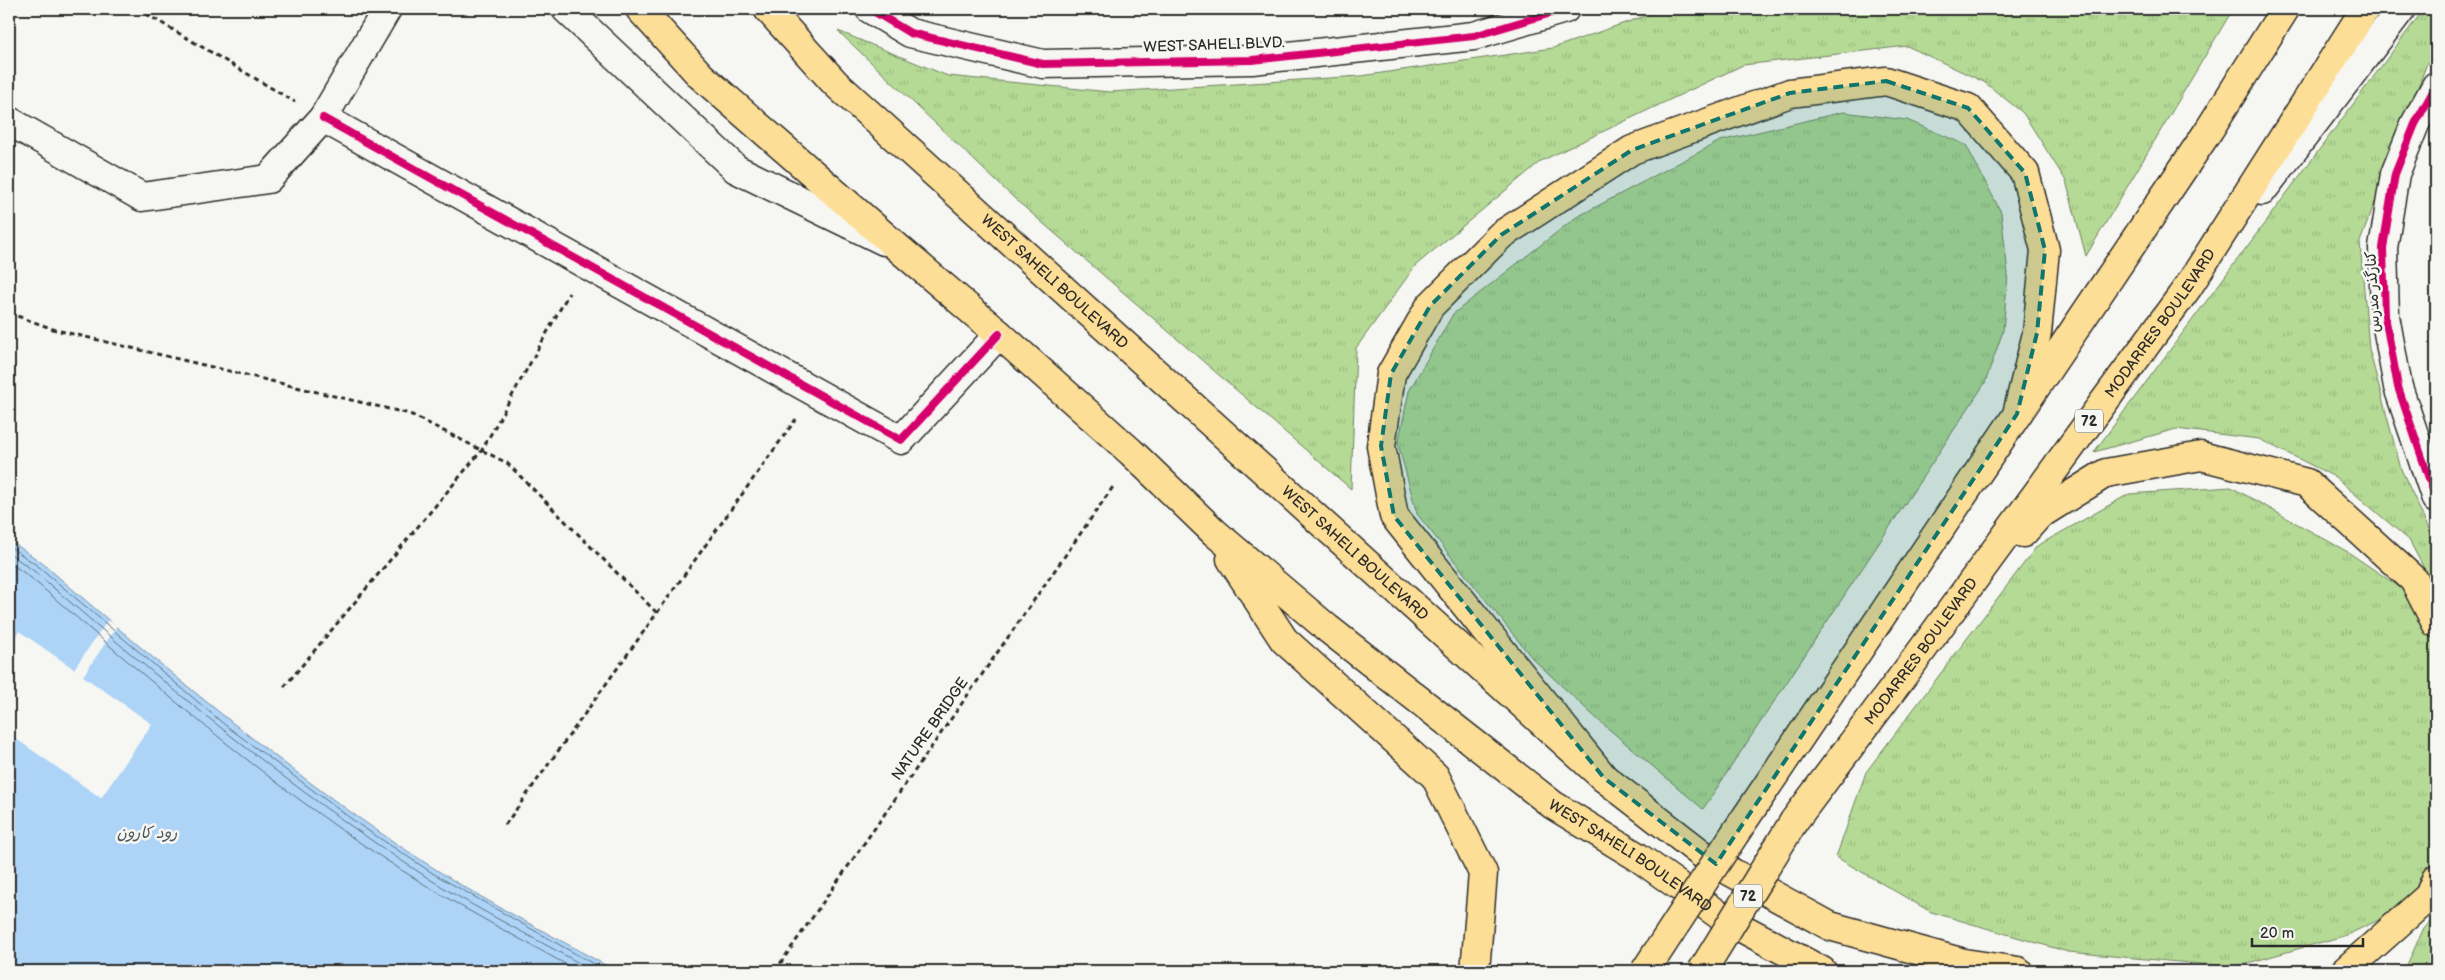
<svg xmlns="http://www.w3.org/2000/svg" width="2445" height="980" font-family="'Balsamiq Sans','Playpen Sans Arabic',sans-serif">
  <defs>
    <pattern id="grass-tufts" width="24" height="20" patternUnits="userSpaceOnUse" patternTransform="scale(1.25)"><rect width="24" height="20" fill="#b4da95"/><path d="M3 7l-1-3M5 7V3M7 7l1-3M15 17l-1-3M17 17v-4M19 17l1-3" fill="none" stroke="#9bbb81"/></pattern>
  </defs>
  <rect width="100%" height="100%" fill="#f6f6f2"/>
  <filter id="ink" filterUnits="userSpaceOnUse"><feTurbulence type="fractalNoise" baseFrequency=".02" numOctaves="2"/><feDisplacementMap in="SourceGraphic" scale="10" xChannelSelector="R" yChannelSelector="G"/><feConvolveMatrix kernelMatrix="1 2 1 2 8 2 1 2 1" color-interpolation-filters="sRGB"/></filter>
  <g filter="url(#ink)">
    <!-- grass -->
    <g fill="url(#grass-tufts)" stroke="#708260">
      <polygon points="1665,9 2233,9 2086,256 2066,181 2023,113 1984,82 1907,46 1743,65 1541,161 1416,265 1356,348 1351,489 1015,199 838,31 948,76 1110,92 1361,76 1553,48"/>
      <polygon points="2424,9 2436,9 2436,49 2426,66 2360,242 2369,349 2401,469 2436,544 2436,591 2409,540 2335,477 2259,439 2176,429 2094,452"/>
      <polygon points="1843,112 1907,120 1966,145 2001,212 2008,274 2003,331 1985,383 1703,809 1597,719 1532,658 1417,514 1398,444 1409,391 1453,314 1575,218 1720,141"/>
      <polygon points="2231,487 2348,552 2426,605 2436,633 2436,879 2429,896 2347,935 2234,967 2068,952 1931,912 1836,857 1866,772 2037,546 2129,494"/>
      <polygon points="2436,915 2436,971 2408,971 2406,967 2423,930"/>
    </g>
    <!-- water -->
    <path fill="#add4f7" stroke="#7990a5" d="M9 540 41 562C167 671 294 779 435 869 493 906 556 937 616 971H9Z"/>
    <!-- pier -->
    <polygon fill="#f6f6f2" points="108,620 117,626 83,676 152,724 101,798 9,734 9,646 19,631 74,669"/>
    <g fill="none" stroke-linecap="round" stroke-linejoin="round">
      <!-- shore -->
      <g stroke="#5f6f7d" stroke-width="1">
        <polyline points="9,546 38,566 225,725 361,826 434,874 606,971"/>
        <path d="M9 553 34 571C160 680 288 788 428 878 481 912 539 940 593 971"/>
        <path d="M9 562 30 577C156 686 284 799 427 886 476 916 528 943 578 971"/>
      </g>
      <defs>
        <g id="minor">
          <polyline points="323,118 901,440 999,334"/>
          <polyline points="9,121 142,197 268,179 323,118 387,9"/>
        </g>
        <g id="tertiary">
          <polyline points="566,9 736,169 884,241"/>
          <polyline points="870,9 910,33 1043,64 1252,60 1474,36 1565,9"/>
          <polyline points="2436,86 2415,124 2395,174 2383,248 2385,316 2398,387 2436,499"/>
          <polyline points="2262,191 2401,9"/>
        </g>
        <g id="primary">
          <path id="s1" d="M640 9 701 76 897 247 999 334 1131 452 1214 532 1327 628 1553 805 1638 857 1725 919 1822 971"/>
          <path id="s2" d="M768 9 835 83 1604 778 1711 861 1830 926 1964 963 2018 971"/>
          <polyline points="1231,559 1284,640 1435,776 1483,873 1475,971"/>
        </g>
        <g id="trunk">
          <polyline points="2023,533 2039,515 2106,473 2201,456 2307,483 2414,580 2436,623"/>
          <polyline points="1604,778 1394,516 1381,446 1391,374 1430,306 1501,235 1632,150 1790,93 1886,81 1968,108 2025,173 2045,250 2037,333 2017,414"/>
          <path id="s3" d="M1794 821 1920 653 2188 287 2365 9"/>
          <polyline points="1736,832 2209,130 2285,9"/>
          <polyline points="2345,971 2429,896 2436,879"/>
        </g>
      </defs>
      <!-- minor casing -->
      <use href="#minor" stroke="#2b2b2b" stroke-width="31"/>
      <!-- tertiary casing -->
      <use href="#tertiary" stroke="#2b2b2b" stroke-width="31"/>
      <!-- primary casing -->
      <use href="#primary" stroke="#2b2b2b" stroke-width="31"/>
      <!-- trunk casing -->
      <use href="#trunk" stroke="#2b2b2b" stroke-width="31"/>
      <!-- path -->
      <g stroke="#2b2b2b" stroke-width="3" stroke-dasharray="5 4" stroke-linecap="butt">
        <polyline points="138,9 295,102"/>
        <polyline points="9,313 56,330 410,414 507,463 657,613"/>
        <polyline points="284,687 482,450 569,293"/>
        <polyline points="505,825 796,419"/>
        <polyline points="775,971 1115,484"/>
      </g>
      <!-- minor -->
      <use href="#minor" stroke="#f6f6f2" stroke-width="28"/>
      <!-- tertiary -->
      <use href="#tertiary" stroke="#f6f6f2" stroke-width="28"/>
      <!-- primary -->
      <use href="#primary" stroke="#fdde96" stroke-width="28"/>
      <!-- trunk -->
      <use href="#trunk" stroke="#fdde96" stroke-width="28"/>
      <defs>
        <g id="trunk-bridge">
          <polyline points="1645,971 1736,832"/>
          <polyline points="1702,971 1794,821"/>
        </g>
      </defs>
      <!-- trunk-bridge casing -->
      <use href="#trunk-bridge" stroke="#2b2b2b" stroke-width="31" stroke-linecap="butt"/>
      <!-- trunk-bridge -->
      <use href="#trunk-bridge" stroke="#fdde96" stroke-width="28"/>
      <defs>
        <g id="cycleway">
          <polyline points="870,9 910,33 1043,64 1252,60 1474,36 1565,9"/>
          <polyline points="2436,86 2415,124 2395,174 2383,248 2385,316 2398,387 2436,499"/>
          <polyline points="323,118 901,440 999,334"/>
        </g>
      </defs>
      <!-- cycleway casing -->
      <use href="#cycleway" stroke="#f6f6f2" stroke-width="11"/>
      <!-- cycleway -->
      <use href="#cycleway" stroke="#d6006c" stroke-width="8"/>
    </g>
  </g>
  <!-- marked area -->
  <path fill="#0f766e" fill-opacity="0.2" stroke="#0f766e" stroke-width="4" stroke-dasharray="10 6" stroke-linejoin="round" d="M1886 81 1968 108 2025 173 2045 250 2037 333 2017 414 1716 864 1604 778 1394 516 1381 446 1391 374 1430 306 1501 235 1632 150 1790 93Z"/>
  <g text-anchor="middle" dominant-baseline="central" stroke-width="5" stroke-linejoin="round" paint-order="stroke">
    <!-- shield labels -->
    <g fill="#f6f6f2" stroke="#686867" stroke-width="1">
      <rect x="2075" y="409.5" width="28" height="23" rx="4"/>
      <rect x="1734" y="884.5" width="28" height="23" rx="4"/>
    </g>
    <g font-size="14" font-weight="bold" fill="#2b2b2b">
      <text x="2089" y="421">72</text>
      <text x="1748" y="896">72</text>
    </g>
    <!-- street labels -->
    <g font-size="15" fill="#2b2b2b" stroke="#f6f6f2">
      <text transform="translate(1214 45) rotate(-2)">WEST SAHELI BLVD.</text>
      <text stroke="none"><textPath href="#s2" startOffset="396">WEST SAHELI BOULEVARD</textPath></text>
      <text transform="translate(2373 292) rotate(-93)">کنارگذر مدرس</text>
      <text stroke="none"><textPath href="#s3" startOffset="618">MODARRES BOULEVARD</textPath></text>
      <text stroke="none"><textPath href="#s2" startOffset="801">WEST SAHELI BOULEVARD</textPath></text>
      <text stroke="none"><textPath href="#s3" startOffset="212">MODARRES BOULEVARD</textPath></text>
      <text transform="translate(930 729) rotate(-55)">NATURE BRIDGE</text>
      <text stroke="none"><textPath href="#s1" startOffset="1305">WEST SAHELI BOULEVARD</textPath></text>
    </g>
    <!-- water labels -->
    <g font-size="16" font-style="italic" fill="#4c555e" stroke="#f6f6f2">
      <text x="147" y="833">رود کارون</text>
    </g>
  </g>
  <!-- margin -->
  <rect width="2445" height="980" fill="none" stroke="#f6f6f2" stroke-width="30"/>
  <rect x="15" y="15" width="2415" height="950" fill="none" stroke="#2b2b2b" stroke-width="2" filter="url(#ink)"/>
  <!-- scale -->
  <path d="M2252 938v8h111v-8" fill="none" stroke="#2b2b2b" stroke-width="2.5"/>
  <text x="2260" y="938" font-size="15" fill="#2b2b2b" stroke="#f6f6f2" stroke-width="4" paint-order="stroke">20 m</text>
</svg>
